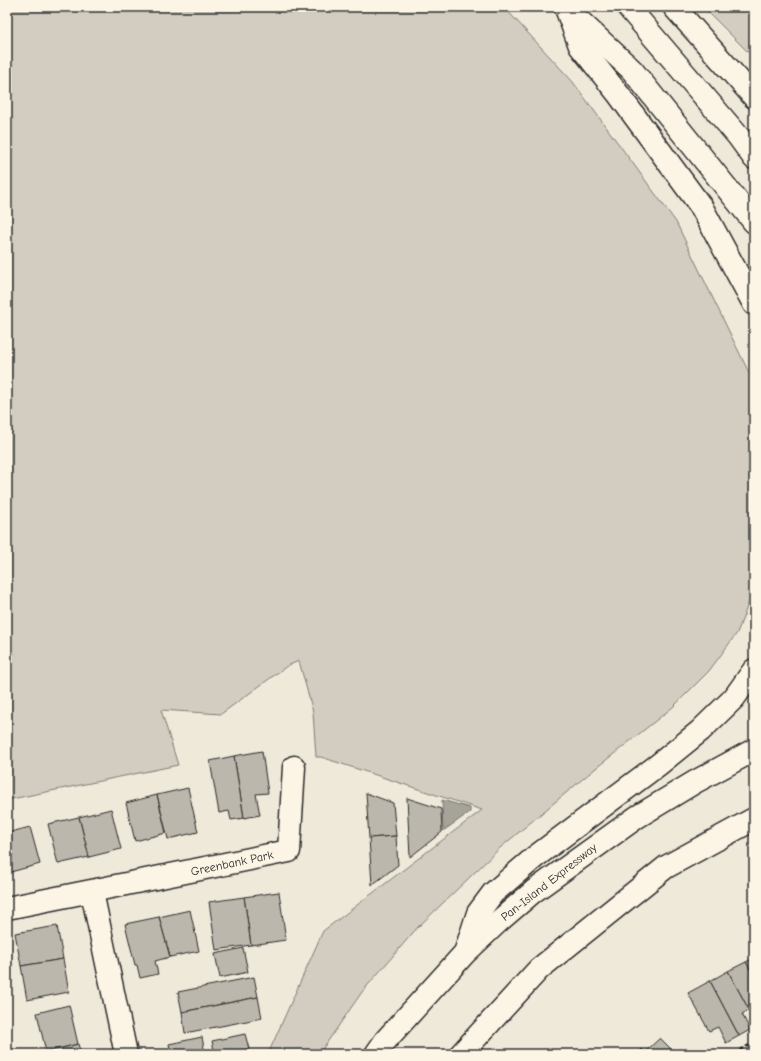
<svg xmlns="http://www.w3.org/2000/svg" width="761" height="1061" font-family="'Comic Neue',sans-serif">
  <rect width="100%" height="100%" fill="#efe9da"/>
  <filter id="ink" filterUnits="userSpaceOnUse"><feTurbulence type="fractalNoise" baseFrequency=".025" numOctaves="2"/><feDisplacementMap in="SourceGraphic" scale="8" xChannelSelector="R" yChannelSelector="G"/><feConvolveMatrix kernelMatrix="1 2 1 2 8 2 1 2 1" color-interpolation-filters="sRGB"/></filter>
  <g filter="url(#ink)">
    <!-- green -->
    <g fill="#d2cdc0" stroke="#7e7c76">
      <polygon points="7,7 504,7 573,82 676,222 754,383 754,589 737,633 709,671 673,707 591,772 500,848 417,928 362,992 319,1054 268,1054 323,931 482,810 321,757 316,757 313,712 299,661 287,666 221,714 161,710 178,765 7,800"/>
      <polygon points="703,7 754,7 754,58"/>
    </g>
    <!-- water -->
    <polygon fill="#a6a399" stroke="#75736d" points="442,800 470,808 470,812 443,831"/>
    <!-- building -->
    <g fill="#bcb7ac" stroke="#2b2b2b">
      <polygon points="262,751 268,793 256,794 260,815 244,818 234,756"/>
      <polygon points="234,756 244,818 231,820 229,811 219,813 210,761"/>
      <polygon points="188,788 198,832 168,839 157,795"/>
      <polygon points="366,793 393,803 396,836 369,838"/>
      <polygon points="157,795 166,833 135,841 126,803"/>
      <polygon points="407,798 441,809 442,832 410,857"/>
      <polygon points="111,809 121,849 89,857 79,817"/>
      <polygon points="79,817 89,857 58,864 48,824"/>
      <polygon points="30,827 40,864 7,873 7,833"/>
      <polygon points="396,836 398,865 372,885 369,838"/>
      <polygon points="279,892 286,940 251,945 244,897"/>
      <polygon points="244,897 251,945 216,950 209,902"/>
      <polygon points="190,910 199,951 170,957 159,917"/>
      <polygon points="159,917 170,957 155,961 158,974 140,978 137,965 135,965 125,924"/>
      <polygon points="57,926 63,959 21,966 15,933"/>
      <polygon points="243,948 248,972 220,978 215,954"/>
      <polygon points="754,958 754,976 746,962"/>
      <polygon points="63,959 69,992 27,1000 21,966"/>
      <polygon points="746,962 754,976 754,1007 749,1010 728,971"/>
      <polygon points="728,971 749,1010 742,1014 750,1030 739,1036 710,981"/>
      <polygon points="254,977 258,997 182,1012 178,992"/>
      <polygon points="710,981 739,1036 726,1043 718,1027 709,1031 688,993"/>
      <polygon points="258,997 262,1018 185,1033 182,1012"/>
      <polygon points="69,1005 78,1044 46,1052 37,1013"/>
      <polygon points="245,1034 249,1049 226,1054 215,1054 212,1041"/>
      <polygon points="202,1037 205,1054 171,1054 169,1044"/>
      <polygon points="660,1038 676,1054 637,1054 642,1049 645,1052"/>
      <polygon points="78,1044 81,1054 46,1054 46,1052"/>
    </g>
    <g fill="none" stroke-linecap="round" stroke-linejoin="round">
      <defs>
        <g id="minor">
          <polyline points="92,892 126,1054"/>
          <polyline points="7,908 289,851 294,767"/>
        </g>
        <g id="highway">
          <polyline points="628,7 738,136 754,158"/>
          <polyline points="674,7 754,97"/>
          <polyline points="566,8 580,46 619,95 702,208 754,304"/>
          <polyline points="569,11 632,70 754,222"/>
          <polyline points="466,950 478,913 493,893 535,857 658,765 700,731 734,698 754,670"/>
          <polyline points="376,1054 385,1041 464,954 499,921 534,891 637,817 695,782 754,750"/>
          <polyline points="461,1054 539,969 666,867 754,819"/>
        </g>
      </defs>
      <!-- minor casing -->
      <use href="#minor" stroke="#2b2b2b" stroke-width="25"/>
      <!-- highway casing -->
      <use href="#highway" stroke="#2b2b2b" stroke-width="25"/>
      <!-- path -->
      <polyline stroke="#2b2b2b" stroke-width="2.5" stroke-dasharray="4 3" stroke-linecap="butt" points="734,1054 737,1051 754,1043"/>
      <!-- minor -->
      <use href="#minor" stroke="#fcf5e5" stroke-width="22"/>
      <!-- highway -->
      <use href="#highway" stroke="#fcf5e5" stroke-width="22"/>
    </g>
  </g>
  <g text-anchor="middle" dominant-baseline="central" stroke-width="3.5" stroke-linejoin="round" paint-order="stroke">
    <!-- street labels -->
    <g font-size="12" fill="#2b2b2b" stroke="#fcf5e5">
      <text transform="translate(232 863) rotate(-12)">Greenbank Park</text>
      <text transform="translate(549 882) rotate(-38)">Pan-Island Expressway</text>
    </g>
  </g>
  <!-- margin -->
  <rect width="761" height="1061" fill="none" stroke="#fcf5e5" stroke-width="24"/>
  <rect x="12" y="12" width="737" height="1037" fill="none" stroke="#2b2b2b" stroke-width="1.5" filter="url(#ink)"/>
</svg>
